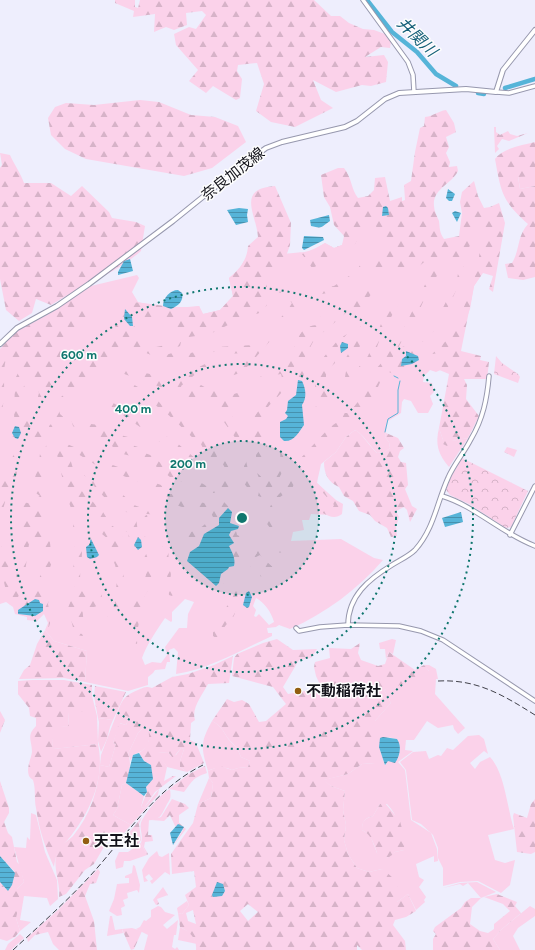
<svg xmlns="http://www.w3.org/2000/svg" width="535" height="950" font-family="Figtree,'Noto Sans JP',sans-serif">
  <defs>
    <pattern id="forest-firs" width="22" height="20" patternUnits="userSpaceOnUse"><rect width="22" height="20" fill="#fbd2ea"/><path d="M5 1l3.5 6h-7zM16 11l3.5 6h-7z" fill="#d6b3c8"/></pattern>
    <pattern id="park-crowns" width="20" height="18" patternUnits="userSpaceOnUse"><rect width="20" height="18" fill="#fbd2ea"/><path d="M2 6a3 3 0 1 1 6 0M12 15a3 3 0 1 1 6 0" fill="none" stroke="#d6b3c8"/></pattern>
    <pattern id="water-rules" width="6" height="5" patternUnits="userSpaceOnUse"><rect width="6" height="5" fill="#56b4d8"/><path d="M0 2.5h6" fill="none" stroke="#4691ae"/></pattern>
  </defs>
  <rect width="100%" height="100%" fill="#eeeefd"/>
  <!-- green -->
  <g fill="#fbd2ea" fill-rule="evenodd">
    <polygon points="518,176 535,176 535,186 520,189"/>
    <path d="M376 218 433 253 479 225 490 228 483 272 474 286 470 309 447 367 436 372 430 370 424 376 423 382 432 383 434 392 430 396 433 404 428 413H418L411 401 404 399 402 402 401 413 388 421 385 437 389 442 390 448 385 452 377 453C369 445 364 435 355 430L346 437 336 452 321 464C320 470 318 476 317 483L336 502 332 515 311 514 309 520H302L304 530 293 532 291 541 341 539 374 558 383 560C358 589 326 613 290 629L279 625 276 627 267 628 268 633H272V636C241 650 210 669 176 674L178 652 174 648 169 650 170 662H167L165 669 155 670 153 673 148 677V685L128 691 85 682 87 651 54 641 45 630 48 623 44 614 37 621 27 620V617L15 614 13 607 6 602 0 604V366L6 355 55 310 91 286 137 275 139 278 132 292 138 302C159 307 178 309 199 306L203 314 220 310 233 296 229 278 238 271 244 261C257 258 270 255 284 254 304 251 305 255 325 243L334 248 342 245 346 236ZM256 598C265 603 271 612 274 622L269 625 259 614 256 617 254 616 256 610 253 606ZM185 599 194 602 188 614 187 628H179L165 647 167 655 161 663 152 662 145 665 142 658C147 644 157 630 165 618L171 622 172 621V612Z"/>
    <path d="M439 428 443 440 451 441 468 438 449 467C438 454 435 444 439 428Z"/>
    <polygon points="392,639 396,640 393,654 389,652 386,659 385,649 380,649 379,643"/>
    <path d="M424 665H429L436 669 438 679H436L435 694 465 728 458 734 454 729 453 725 438 728 427 721 414 740H406L405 750 413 751 398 762 405 770 411 820 431 833 437 849 438 861 434 862V856L416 864 419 877 424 880 419 887 426 897 424 900 425 902 416 910 408 894 397 902 382 869 369 872 357 868 348 854 344 840 346 825 343 810 345 791 331 786 323 780 348 774 362 764 375 763V721L391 703 384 690 429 671ZM387 737 397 739C401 746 400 753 397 760L388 761 385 765 380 750ZM380 804H387C399 816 402 834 404 850L395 852 387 858 377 853 370 835 362 830C362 821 365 818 373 816Z"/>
    <polygon points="87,696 92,696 97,716 98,744 53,749 51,727 69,726 68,712"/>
    <polygon points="117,713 129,717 126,725 120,723 113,743 116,744 109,767 100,765 101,755"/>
    <polygon points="98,718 113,720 110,727 105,727 105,722 99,722"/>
    <path d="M212 721C221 726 222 729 227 737 233 746 236 744 241 757L250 761 248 767 238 768 232 770C225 766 215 767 208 771 201 747 200 743 212 721Z"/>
    <path d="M144 727H148C151 743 149 749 133 755L131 761 128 754 138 733Z"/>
    <path d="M479 735 484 739 488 754 484 751 470 763 475 769 480 762 490 757C505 773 507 808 514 829L488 835 495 860 505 863 515 860 510 885 501 893 478 881 460 882 443 886V868L438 858V848L433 835 421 824 412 820 406 770 400 762 413 752 426 751 429 759 438 755 441 756 447 748 453 750 468 736Z"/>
    <polygon points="181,748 184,749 180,761 180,767 187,772 167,767 157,753 168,752 171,756 176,755"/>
    <polygon points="209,778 213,783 211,798 198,804"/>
    <polygon points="126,783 144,796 141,807 144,808 159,789 158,795 131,825 113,815 117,809 122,785"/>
    <path d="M170 789C171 797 171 798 167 804 160 818 160 821 142 820 148 810 159 795 170 789Z"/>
    <polygon points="31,813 36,815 45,852 57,880 58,899 50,906 47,898 24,896 20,920 31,922 20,931 16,918 17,889 24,882 14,847 26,848 27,837 30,840"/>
    <polygon points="141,843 147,855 130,861 124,861 123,867 116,869 115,861 119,852 128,852"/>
    <polygon points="157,851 159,856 162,857 169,853 170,875 165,872 152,884 150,881 153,879 149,874 145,877 148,881 144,882 142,870 149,858"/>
    <polygon points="133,865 135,866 140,885 139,893 137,890 127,893 128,898 123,900 125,906 121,908 122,915 117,916 109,911 114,899 117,884 129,883 129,878 125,878 125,876 132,873"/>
    <polygon points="477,882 496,892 481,898 468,883 463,886 460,884 443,888 460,883"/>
    <polygon points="187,901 189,905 182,914 178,913 177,908"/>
    <polygon points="158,906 161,907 165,912 175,915 163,925 167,929 178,920 176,935 174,935 172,947 175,949 177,947 179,950 144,950 148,935 136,929 140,927 144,920 146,921 151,917 151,910"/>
    <polygon points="530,906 535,909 535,916 518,928 513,936 520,950 500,950 493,939 502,929"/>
    <polygon points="110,916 112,916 115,930 122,929 123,933 107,936"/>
    <polygon points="180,927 191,933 197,944 178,940"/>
    <polygon points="20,934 24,938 11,950 5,950 8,944"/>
  </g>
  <!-- forest -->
  <g fill="url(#forest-firs)" fill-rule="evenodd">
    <polygon points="115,0 135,0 135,7 138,8 140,0 314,0 331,16 340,16 349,23 363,29 374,30 385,34 391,41 390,48 381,47 365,57 384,55 388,62 386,82 371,86 362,85 336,92 313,80 321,100 333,108 295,127 271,122 256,111 264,84 257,63 238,65 237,71 242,79 240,98 236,100 213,86 206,93 189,81 198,70 176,45 174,34 189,27 196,29 206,15 202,11 186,13 187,25 174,30 166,27 154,32 155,14 133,17 134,11 115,3"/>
    <polygon points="140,100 159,102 191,115 215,117 238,126 246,142 212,168 184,176 86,159 65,149 51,135 48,118 55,107 66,103 94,105"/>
    <path d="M446 110 454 123 456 132 446 137 449 147 446 153 450 162 449 167 457 166 458 171C452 184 432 189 434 206 434 211 437 216 439 221 440 228 439 232 444 239L459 236 462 213 460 202 462 192 474 181 478 196 484 208 490 207 499 203 505 223 493 292 489 289 493 276 483 273 474 286 461 351 481 356 480 360 489 362 487 379H464L467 385 466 399 479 416 468 438 452 441 447 446 443 444V440L439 428 449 374 437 369 435 366 446 358V352L432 354 446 341 461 315 477 270 483 230 477 229 464 259 457 260 454 264 438 257 428 259 418 267H394L385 273 377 276 370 269C378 247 400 246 373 224L365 226 355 244C340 249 329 262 312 268L302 254 313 250 325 243 334 248 342 245 344 236 334 225 330 207 324 197 321 175 338 168H344C352 178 351 189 358 198L368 196 374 190 375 178 385 177 390 201 402 197V201L405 200 404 185 411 181 415 152 420 128 424 126 425 117C434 116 438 111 446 110Z"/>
    <polygon points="494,127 496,127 496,132 500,135 508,131 510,134 517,136 528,133 509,141 502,139 497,146 499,149 495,153"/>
    <path d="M535 142V176L518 177 520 189 535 186V277L523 280 508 278 505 264 512 263C520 250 517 236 528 224 502 201 501 192 495 159 503 148 523 145 535 142Z"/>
    <path d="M0 153 10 155C15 166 20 172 24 183H51L71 196 82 186 109 212 112 218 136 222 145 226 141 251C115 274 81 286 51 305L36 299 32 313 19 321 6 310 0 279V168L2 165Z"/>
    <path d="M275 186 291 223 290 245 283 265 266 270V283L269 294 264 297 267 305C262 312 259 315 250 314L210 334 189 337 182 333 179 328 163 321 138 317 124 302C151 302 172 310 199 306L203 314 220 310 233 296 229 278C240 269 247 260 248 246L258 237C256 213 236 189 275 186Z"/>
    <path d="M363 261 364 263C357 283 329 298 307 294V291L334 286 349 276 351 272 356 271Z"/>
    <path d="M462 262 465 270C458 285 435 346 416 343L415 340 427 334 435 323 449 296 457 279 459 268Z"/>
    <polygon points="437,266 438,274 429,289 412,326 408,330 385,371 374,396 358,412 354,412 352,409 371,386 375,370 384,360 407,322 433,268"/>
    <path d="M365 281 370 282 376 288 363 305C366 320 363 342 356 356 352 364 348 366 349 376L358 368 368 356 381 324 393 303V298L399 303 390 319 387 320 374 355 354 379 349 391 344 390 347 380 345 377 347 365 343 363 351 349 352 340 355 338 356 333 360 331V322L357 319 356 310 347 312 314 340 304 359 305 370 302 381 298 380 300 364 297 363 293 368 288 370C292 390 275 396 266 410 263 416 263 422 258 427L267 446 266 463 260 466 256 463V455L261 448C259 441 252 437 251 429 250 405 289 399 281 374L274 375 263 385 238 400 231 414 235 421 244 452 254 496 252 503H251L250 491 243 482 245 479 243 475 245 470 236 439 217 412 211 398C202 400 184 400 177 393L116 371 115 368 125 367 134 371 161 376 166 382 181 381 185 379 193 370 223 355 225 358 197 373 181 386 182 390 201 385 208 389 216 387 225 396C232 395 245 391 251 387 256 383 259 377 264 374 270 370 278 369 284 364 297 352 294 326 317 325V318L320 316 323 322 328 320 358 294Z"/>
    <polygon points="281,287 288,289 297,298 301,298 303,301 297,310 248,366 237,374 227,377 217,385 211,386 210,383 247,358 247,353 225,354 217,351 182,361 151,355 127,345 112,349 107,360 91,376 82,381 77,376 77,371 98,355 102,345 115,329 116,322 114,312 124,309 145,344 156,347 181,342 180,346 166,352 166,355 172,353 186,354 217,347 254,345 261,341 289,308 292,303 282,293 275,292 273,290"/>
    <path d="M72 298 76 309 94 313V319C86 328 76 331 67 339L66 364 57 372 43 401 44 411 50 420 44 421 37 400 39 393 32 371 26 370 21 374 27 396 21 410 29 415 39 432 45 435 47 453 42 469 45 498 40 504 39 509 45 511V531L49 533 52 562 44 584 49 598 48 604 51 620 48 630 49 622 46 611H43V604L35 599 22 609V604L28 597V592L37 583 42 572 46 561 45 555 47 551 41 541H36L29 544 23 586 14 606 9 604 17 585 16 575 21 571C20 562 23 555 24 546L20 543 22 530 20 522 22 516 20 505 21 502 28 503 40 496 33 491C34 481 37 473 36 463L39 462 41 445 36 442 29 433 26 432 16 442 14 451H11L7 432 14 422 15 379 20 369 16 357H9L6 359C1 377 8 397 0 415V349L14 333 56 310Z"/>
    <path d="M347 334C340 341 332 354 335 363L326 371V393L334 395 338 394 336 399H326L311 422 310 419 317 404 315 385 319 379 323 358 338 340Z"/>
    <path d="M415 344C417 349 423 351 427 356 418 363 406 367 398 376L389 372 396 363V357L402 347Z"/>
    <path d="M75 379 77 383 71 397 58 406 60 414 70 423 55 421 56 439 61 445 67 444 81 450 91 457 129 471 139 477 161 485 168 494H173L181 499 216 505 224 502 229 507 219 520V525L204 534 199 546 189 555 187 561 183 560V554L191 544 190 539 185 536 181 527 190 532C198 531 207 523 213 517L209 509H188L176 505 162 497 145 484 99 467 78 454 68 452 79 488 103 512 111 525 120 531 124 541 120 548C125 565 125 590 119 608 116 616 110 621 111 630L104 631 109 611 115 605C114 593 119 581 116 569 114 556 106 556 108 539L102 534 101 523 87 514 82 506 76 507C76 515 76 525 77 532 77 539 81 545 82 553 82 566 76 584 85 595L99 590 102 595 100 605 91 608 93 611 91 620H89L86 615 87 610 82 606 84 625 78 629V633L82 634 83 636 75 635 68 608 75 589 73 571 75 550 72 511 66 494 55 446 51 439 49 426 52 423V411L61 397 67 392V388L65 383 67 381Z"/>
    <polygon points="129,382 138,387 140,391 137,395 127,386"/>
    <polygon points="81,385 94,393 98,399 107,399 177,443 196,459 207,477 203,476 174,450 155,439 154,434 147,429 143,429 108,405 99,404 86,391 77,388 77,386"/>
    <path d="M148 398 157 400 165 408 175 410 189 424 191 429 211 441 217 456 216 459 223 469 225 468 219 457 222 454 231 472 232 483 230 484 226 475 221 473 230 488 226 492 232 499 230 501C222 496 223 486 215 480H220C218 470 205 453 200 442L197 439H194C179 425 166 410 148 401Z"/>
    <polygon points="344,413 353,413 353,420 345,423 329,435 317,452 305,462 299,471 292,489 280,497 281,501 276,501 274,499 289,484 299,460 330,427 342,419"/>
    <polygon points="75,418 91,424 99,425 106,431 128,437 132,445 138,447 142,452 153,456 167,469 178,475 198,481 210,488 218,487 219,490 214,493 210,493 170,477 153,464 139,458 123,454 109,444 109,439 103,441 92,431 78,430 73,426 71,419"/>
    <path d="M355 430C363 434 369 446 377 453L385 452 390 448 389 442 385 437 386 433 398 438 404 448 400 451 398 457 401 462 406 463 408 485 405 489 412 506 417 509 410 522 407 510 404 507 396 511 399 517 396 527 397 536 391 537 387 528 375 521 370 515 359 511 353 501 344 496 339 487C328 482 324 474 324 462L336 452 346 437Z"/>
    <path d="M278 437C297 449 281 482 267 492L264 498 258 496 261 483 257 473 267 482C281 472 284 455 276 441Z"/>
    <path d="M13 454C14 457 16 459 18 462 21 469 12 486 7 491 6 503 1 512 0 525V481L7 476H10L14 463 10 455Z"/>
    <path d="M89 474 101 484 120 492 134 505 163 516 176 525 181 535 167 523 165 524 169 542 168 544C169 551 168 561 169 567 170 572 172 573 170 579L175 587 176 592 172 596 169 595C168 587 167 579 167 571 166 566 163 563 162 559 160 547 169 532 160 520 149 505 126 527 118 499L115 498 113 500 105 498 84 475Z"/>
    <path d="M317 483 336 500 343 504 342 514C336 519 329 517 323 513V509L331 511 334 505 315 484Z"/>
    <polygon points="275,503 280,504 281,507 274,512 268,511 271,505"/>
    <path d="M147 515 148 520C143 529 145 537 147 547L144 548 140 551 130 543 128 533 118 525H130L131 519 134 517 136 518 138 532 142 533 144 516Z"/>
    <polygon points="266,519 278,520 279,523 274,529 270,528 265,521"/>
    <polygon points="0,526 1,546 9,554 8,584 10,590 6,591 0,564"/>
    <path d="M236 530 237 535 240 536 239 542 245 543 239 550C242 562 233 573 224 580L223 584 219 581 220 574 228 569V567L234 566 229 545 234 543 229 535 231 531Z"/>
    <path d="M255 542 262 553 269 548 290 551V553L269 552 267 562 274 568 267 579 260 576 265 567 263 564V558L260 555 256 557 253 568 238 588 237 601 232 599C235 582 241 576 253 564L252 559 257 553 254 547 250 544 254 545Z"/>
    <path d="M142 551H145L151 567 152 586C137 601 142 615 137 632 136 636 138 640 137 644L128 640 131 636C129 622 131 598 143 588L146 574 140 553Z"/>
    <path d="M230 602 235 603C237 619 231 617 224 628 221 632 220 636 219 640L213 636V632L219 628C219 618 224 610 230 602Z"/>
    <polygon points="45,630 54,641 87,651 85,682 64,678 19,679 24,670 30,665 37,644"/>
    <path d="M277 639 293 650 317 649 311 658 299 660 283 687 288 694 310 690 321 691 322 689 316 676 314 667 315 662 330 658 329 648 351 649 360 643 358 653 361 660 378 666 385 664 389 652 415 670 424 665 429 671V676L384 690 391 703 375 721V763L362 764 348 774 324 780 331 786 345 791 343 810 346 825 344 840 348 854 357 868 369 872 382 869C398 881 399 883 397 902L408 894 416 911 406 917 395 920 393 925 405 941 406 950H362L357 945V950H196C197 938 190 932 180 927L178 913 182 914 189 905 185 895 196 887 194 871 172 874 171 854 193 823 198 804 211 798 213 783 209 778 208 771 220 766 232 770 238 768 248 767 250 761 241 757C236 744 234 746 227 737 222 729 221 726 212 721L227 699 234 702 242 700 249 704 259 722 266 721 286 704 273 687 232 676 234 658 237 654 263 643ZM248 904 258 912 248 921 240 911ZM193 910 196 924 188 921 186 913Z"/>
    <path d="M233 656 229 683 208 684C203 694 191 708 195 720L191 723 190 740 196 743 204 763 187 772 180 767V761L184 749 181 748 173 758 168 752 158 753 167 767 164 781 173 776H176L155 792 144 808 141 807 147 792 146 787C153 779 151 775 151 765L144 761 139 753C150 746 150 738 148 727H144L138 733 128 754C132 764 129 773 126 783L122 785 117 809 113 815 131 825 124 833 120 832 108 840 94 864 85 870 66 894 59 897C61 881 50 864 59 848 62 844 69 840 73 836 90 815 98 791 100 765L109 767 116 744 113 743 119 723 126 725 129 717 117 713C124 696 125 696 140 689 145 687 146 686 152 688L172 677 188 674 214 665Z"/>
    <path d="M32 680H64L92 685V696H87L88 711 68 712 69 726 52 728 53 749 98 744C105 776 92 808 73 833 61 850 58 843 54 867 45 848 39 829 36 808 34 799 36 789 33 780 32 779 30 778 29 776 26 768 31 759 32 752 32 740 26 736 36 726V718L30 716 29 708 18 694V681Z"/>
    <polygon points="95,686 126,692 113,720 98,718 94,696"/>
    <polygon points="0,711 5,720 0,733"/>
    <polygon points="99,722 106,722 105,727 110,727 107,739 101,752 98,741"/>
    <path d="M205 766 207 773C192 778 192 782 184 792L169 789 189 774Z"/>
    <polygon points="0,781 9,808 9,813 4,822 8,833 12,837 17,862 20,865 24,882 17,889 20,900 16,918 20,931 15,937 7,941 0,939 0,882 6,889 14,871 0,856"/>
    <polygon points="172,799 185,804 189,808 179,815 179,823 186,829 173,846 183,830 175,826 169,835 175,826 170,815 164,821 151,820 161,817"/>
    <polygon points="535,799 535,852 531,854 517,852 513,816 514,813 527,818 531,804"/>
    <path d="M385 803 400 821 405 840 404 850 395 852C392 856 385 860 380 859 374 848 374 836 362 830 362 821 364 819 373 816L380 804Z"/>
    <polygon points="142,817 139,824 141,840 136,847 127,835"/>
    <path d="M142 820H149L148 835H152L153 841 145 842 144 847 148 854 147 855 141 843C144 835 138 827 142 820Z"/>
    <polygon points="98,869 100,872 96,883 90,884 85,896 94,921 97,950 59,950 53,944 48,932 35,935 28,942 27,938 59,909"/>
    <polygon points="163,887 168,895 157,899 159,904 156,905 153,900"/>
    <polygon points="497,894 517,902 515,906 521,913 502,929 493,939 500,950 433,950 433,939 436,934 433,931 435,927 461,908 465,902 471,898 481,898 472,907 470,924 480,931 488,933 494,929 494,924 510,911 503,904 484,897"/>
    <polygon points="132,928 142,931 134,949 131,950 122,929"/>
  </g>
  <!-- park -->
  <g fill="url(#park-crowns)">
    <polygon points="496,356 502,363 518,374 520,377 518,383 494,374"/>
    <polygon points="507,447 517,450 514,457 504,452"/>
    <polygon points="462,458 528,491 511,527 506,528 469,504 450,495 446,490 451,477"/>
  </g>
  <!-- water -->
  <g fill="url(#water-rules)">
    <polygon points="448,189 455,194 452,201 449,201 446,198"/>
    <polygon points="386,206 388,208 389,215 382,216 383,207"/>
    <polygon points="239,208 248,209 247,215 248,222 236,225 227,210"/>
    <polygon points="455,211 461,213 457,222 452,213"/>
    <path d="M329 215 330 221C321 227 323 229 311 226L310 220Z"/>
    <polygon points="304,236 323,237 324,240 304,250 302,248"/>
    <polygon points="130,259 133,271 118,275 118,272 124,261"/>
    <path d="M178 290 182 293C184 301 178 306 171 309L163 306C163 298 170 290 178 290Z"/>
    <polygon points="125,309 132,317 133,326 130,326 124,319"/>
    <polygon points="342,342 348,344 348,348 341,353 340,346"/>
    <polygon points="406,351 418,356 419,360 412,364 401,366 402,359 406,356"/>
    <path d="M298 380 302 381C306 389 307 398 302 405L304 425C299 432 294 442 284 441L280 437V422L286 419 288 416 285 413 287 410 288 401 296 395Z"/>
    <polygon points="15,426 19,427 21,433 18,439 15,438 12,433"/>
    <path d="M228 508 232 512 230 523 239 526 238 529 231 531 229 535 234 543 229 546C232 552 236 559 234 566L229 567 228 569 221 574 219 583 216 586 187 561 190 552 199 546 204 534 219 525V518Z"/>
    <polygon points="461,512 463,522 445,527 442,518"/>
    <polygon points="138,537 141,540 142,547 138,550 134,545"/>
    <polygon points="91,539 99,555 97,557 90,559 87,557 86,547 90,544 90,541"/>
    <polygon points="249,591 252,597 249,607 247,608 243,605 246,593"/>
    <polygon points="35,599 39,600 40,603 43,604 43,611 35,616 18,614 18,610"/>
    <path d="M383 737 397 739C402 746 400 756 395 763L388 761 385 765 379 747 380 738Z"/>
    <polygon points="139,753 144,761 151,765 153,779 146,787 147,792 144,796 126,783 133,755"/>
    <polygon points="178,824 184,827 173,845 170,833"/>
    <polygon points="0,856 15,873 12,885 8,891 0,882"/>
    <polygon points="217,882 223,884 225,891 222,896 213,897 212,895"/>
  </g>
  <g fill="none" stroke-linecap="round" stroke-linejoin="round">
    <!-- stream -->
    <g stroke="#56b4d8" stroke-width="1">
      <polyline points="394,376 398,378"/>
      <polyline points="385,432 388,419 398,413 398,390 400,381"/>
    </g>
    <!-- river -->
    <g stroke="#56b4d8" stroke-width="4.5">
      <polyline points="367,0 392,32 417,52 436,74 456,86"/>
      <polyline points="505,88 535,79"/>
      <polyline points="478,93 484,94"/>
    </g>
    <defs>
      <g id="secondary">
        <polyline points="363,0 408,62 413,75 414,92"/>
        <polyline points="496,92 509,93 535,86"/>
        <path d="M442 496C475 506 501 533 535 546"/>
        <polyline points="510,535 535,486"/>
        <path d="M348 625C348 596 369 579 392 565 400 560 409 556 415 550 434 529 437 502 448 478 454 464 464 453 471 439 483 419 487 399 489 376"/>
        <polyline points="296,628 299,631 320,627 348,625 399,626 421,631 443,640 535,701"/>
      </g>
      <polyline id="primary" points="0,344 17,328 57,306 89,284 173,221 240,167 266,148 282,142 345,127 357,121 385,99 399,93 466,89 496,92 503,70 535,30"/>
    </defs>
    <!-- secondary casing -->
    <use href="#secondary" stroke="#9798ae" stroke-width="5.5"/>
    <!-- primary casing -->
    <use href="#primary" stroke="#9798ae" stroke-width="6"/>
    <!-- secondary -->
    <use href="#secondary" stroke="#fff" stroke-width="3.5"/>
    <!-- primary -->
    <use href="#primary" stroke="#fff" stroke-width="4"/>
    <!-- rail -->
    <g stroke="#41414a" stroke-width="1" stroke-dasharray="6 3" stroke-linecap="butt">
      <path d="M438 681C477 679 503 695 535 715"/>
      <path d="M13 950C39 926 66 902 90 876 125 838 154 789 203 765"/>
    </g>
  </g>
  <!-- distance rings -->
  <circle cx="242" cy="518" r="77" fill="#0f766e" fill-opacity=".12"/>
  <g fill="none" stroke="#0f766e" stroke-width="2" stroke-dasharray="2 4">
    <circle cx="242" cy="518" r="77"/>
    <circle cx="242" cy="518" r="154"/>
    <circle cx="242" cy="518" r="231"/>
  </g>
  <!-- markers -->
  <g fill="#925e11" stroke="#fdfdfd" stroke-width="1.5">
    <circle cx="298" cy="691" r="4"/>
    <circle cx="86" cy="841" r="4"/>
  </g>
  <g text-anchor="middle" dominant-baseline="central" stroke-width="3" stroke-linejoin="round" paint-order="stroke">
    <!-- street labels -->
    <g font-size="15" fill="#12121a" stroke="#fdfdfd">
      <text transform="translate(233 174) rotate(-38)">奈良加茂線</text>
    </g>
    <!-- poi labels -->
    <g font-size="15" font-weight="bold" fill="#12121a" stroke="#fdfdfd" text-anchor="start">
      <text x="306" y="691">不動稲荷社</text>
      <text x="94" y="841">天王社</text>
    </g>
    <!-- water labels -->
    <g font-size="16" font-style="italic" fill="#145f78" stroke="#fdfdfd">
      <text transform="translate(417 37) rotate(44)">井関川</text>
    </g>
  </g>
  <circle cx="242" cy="518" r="6" fill="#0f766e" stroke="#fdfdfd" stroke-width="2"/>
  <g font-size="12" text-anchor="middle" font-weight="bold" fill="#0f766e" stroke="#fdfdfd" stroke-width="3" stroke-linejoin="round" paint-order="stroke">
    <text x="79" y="359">600 m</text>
    <text x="133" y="413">400 m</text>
    <text x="188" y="468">200 m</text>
  </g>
</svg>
